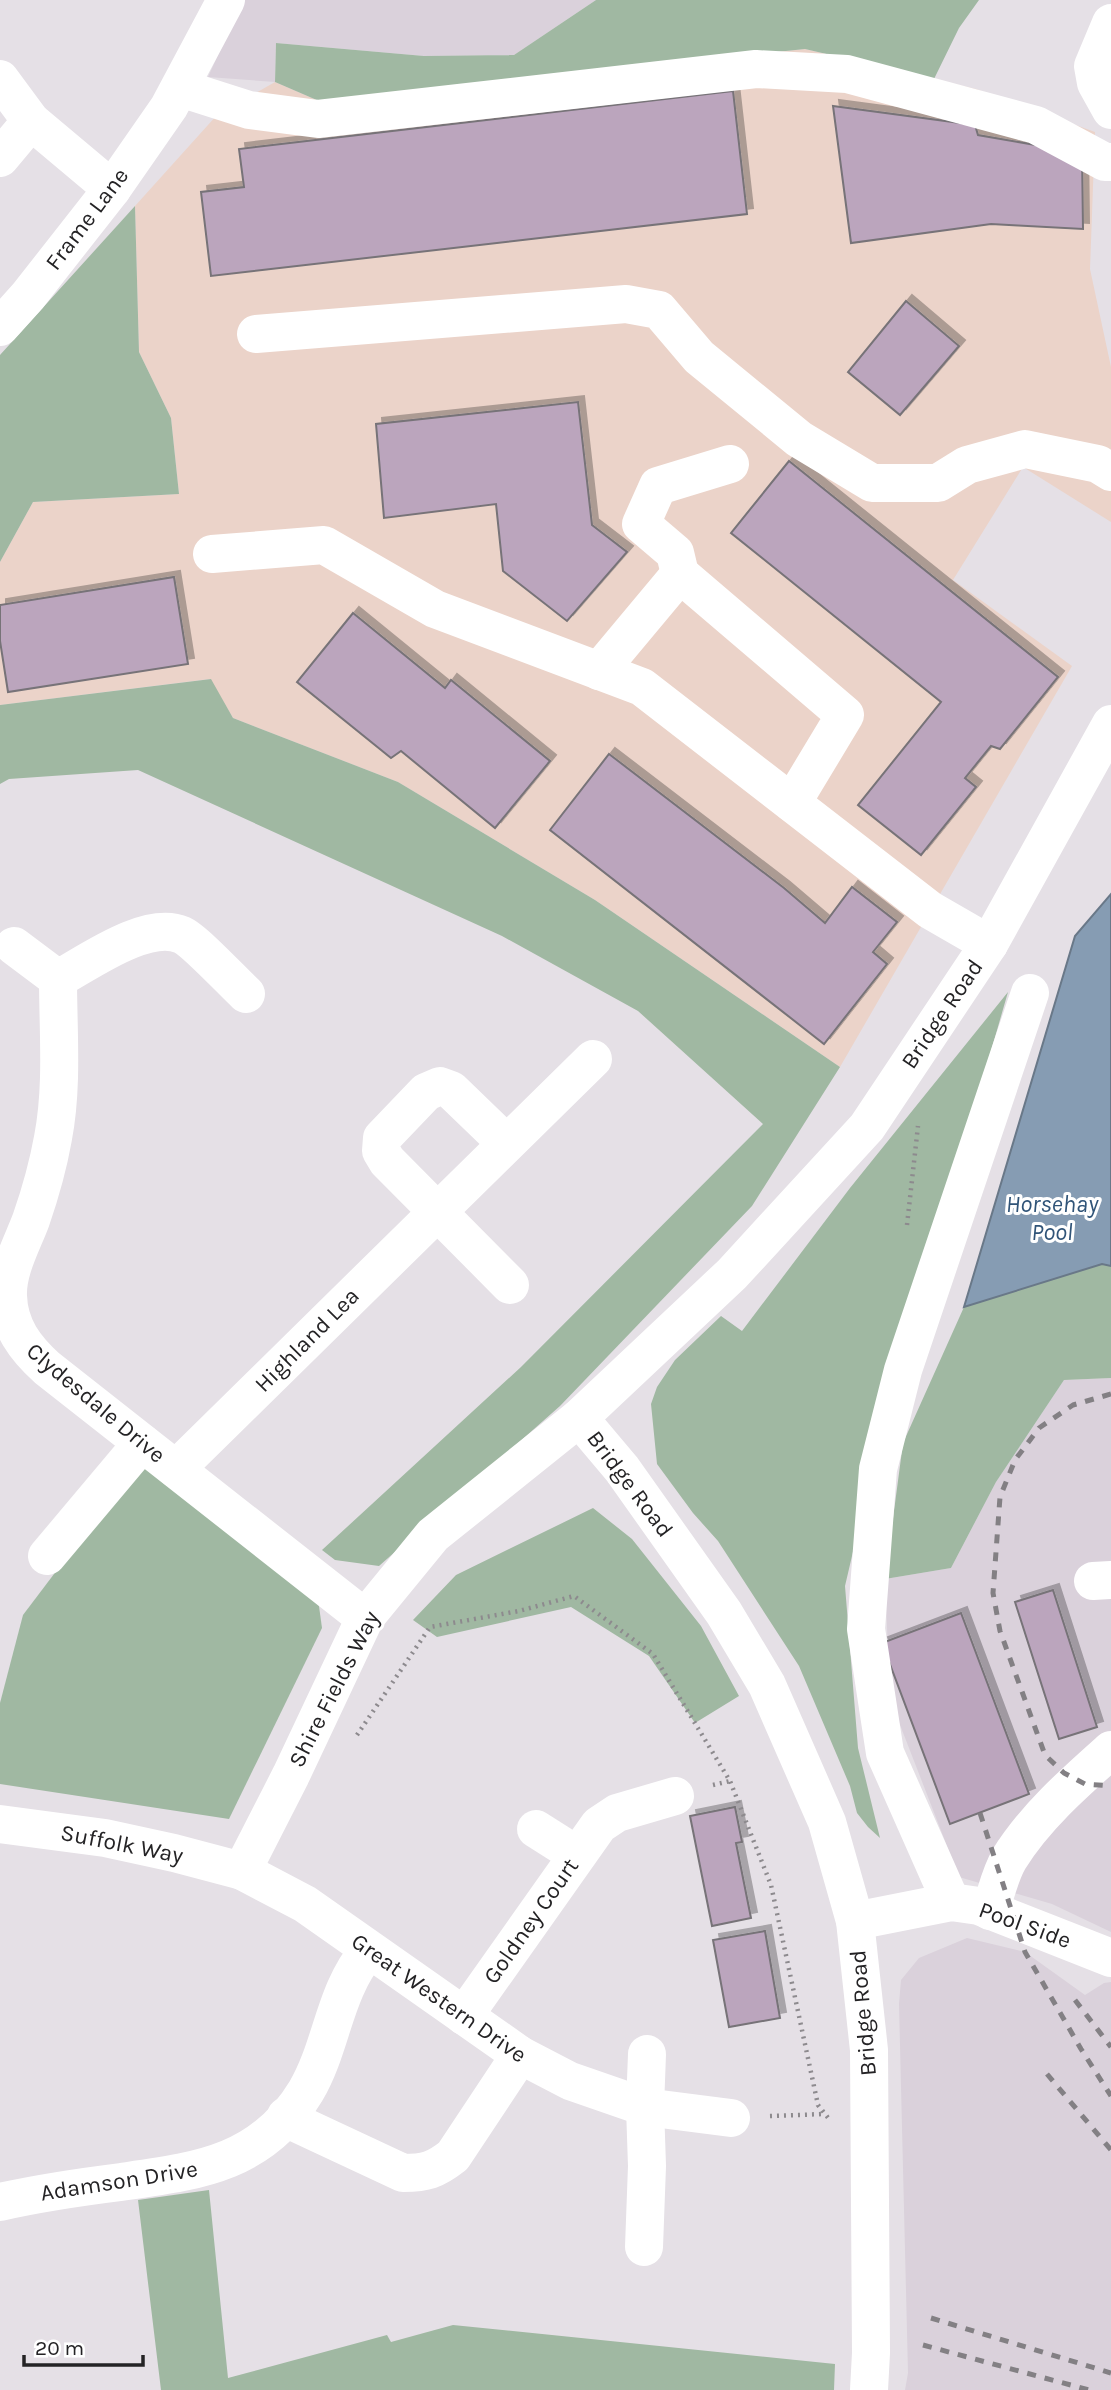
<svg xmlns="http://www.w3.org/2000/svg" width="1111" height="2390" font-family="Karla,sans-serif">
  <defs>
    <filter id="shadow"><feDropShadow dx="6" dy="-6" stdDeviation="0" flood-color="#0004"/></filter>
  </defs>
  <rect width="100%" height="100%" fill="#e5e0e6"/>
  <!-- built -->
  <g fill="#dad1db">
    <polygon points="243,0 596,0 514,55 424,56 276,43 275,82 208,77"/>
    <polygon points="1111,1378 1111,1932 1052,1904 959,1877 890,1699 885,1579 951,1568 996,1482 1064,1380"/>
    <polygon points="967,1938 1025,1952 1085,1995 1104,1983 1111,1982 1111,2390 905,2390 908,2373 899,2004 901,1980 919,1958"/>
  </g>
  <!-- industrial -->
  <polygon fill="#ebd3c9" points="805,49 976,89 1095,132 1090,269 1111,367 1111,522 1023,467 953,580 1072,666 840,1067 595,900 398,782 233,718 210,679 0,705 0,562 33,502 179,494 171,418 139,352 135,206 217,115 275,82 319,101"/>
  <!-- green -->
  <g fill="#a0b8a2">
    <polygon points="596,0 979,0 959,28 934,79 805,49 319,101 275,82 276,43 424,56 514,55"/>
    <polygon points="135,206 139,352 171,418 179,494 33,502 0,562 0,355"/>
    <polygon points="211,679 233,718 398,782 595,900 840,1067 752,1206 560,1406 379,1566 335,1560 322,1550 521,1367 763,1124 638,1011 502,936 138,770 9,779 0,784 0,705"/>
    <polygon points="1008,992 880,1436 845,1586 858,1748 880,1838 868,1827 857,1813 850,1786 799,1666 718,1541 693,1513 657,1464 651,1404 657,1387 675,1360 721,1316 742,1331 850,1188"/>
    <polygon points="1102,1264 1111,1266 1111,1378 1064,1380 996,1482 951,1568 885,1579 903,1443 964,1307"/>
    <polygon points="138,1463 318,1599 322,1628 229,1819 0,1784 0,1703 23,1615"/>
    <polygon points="593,1508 632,1539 701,1626 739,1696 695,1723 649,1656 571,1607 437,1637 413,1620 456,1575"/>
    <polygon points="209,2190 228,2378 387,2335 391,2342 453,2325 835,2364 834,2390 161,2390 138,2200"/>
  </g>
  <!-- water -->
  <polygon fill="#869cb3" stroke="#697888" stroke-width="2" points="1111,894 1111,1266 1102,1264 964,1307 1075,936"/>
  <!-- building -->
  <g fill="#bba5bd" stroke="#777378" stroke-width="2" filter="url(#shadow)">
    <polygon points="733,91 747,214 211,276 201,192 244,187 239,149"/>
    <polygon points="833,106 975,125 978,135 1082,153 1083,229 991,224 851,243"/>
    <polygon points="906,301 959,346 900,415 848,372"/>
    <polygon points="578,402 592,525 627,552 567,621 503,571 496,504 384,518 376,424"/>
    <polygon points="789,461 1058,677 1000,749 991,746 965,778 976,787 921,855 858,805 941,702 731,533"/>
    <polygon points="174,577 188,664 8,692 0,641 0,605"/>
    <polygon points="353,613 445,688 451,680 550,761 495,828 401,751 391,758 297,682"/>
    <polygon points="609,754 784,888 825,923 852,887 897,922 873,952 887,964 824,1044 550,830"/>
    <polygon points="1053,1590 1097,1727 1059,1739 1015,1602"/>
    <polygon points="961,1613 1029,1794 950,1824 882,1643"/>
    <polygon points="735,1807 742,1842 736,1843 751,1918 712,1926 690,1816"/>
    <polygon points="765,1931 780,2018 729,2027 713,1940"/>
  </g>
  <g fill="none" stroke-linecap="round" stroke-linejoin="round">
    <!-- path -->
    <g stroke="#8d8a8e" stroke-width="4.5" stroke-dasharray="2 5" stroke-linecap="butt">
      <polyline points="907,1225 918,1126"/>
      <polyline points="357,1735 430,1627 519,1611 574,1596 653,1654 730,1781 771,1885 818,2105 829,2119"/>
      <polyline points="713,1785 730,1781"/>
      <polyline points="770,2116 824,2114"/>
    </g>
    <!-- minor -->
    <g stroke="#fff" stroke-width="38">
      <polyline points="1111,23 1093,66 1096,83 1111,110"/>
      <polyline points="0,79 31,121 112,189"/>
      <polyline points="180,88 249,110 318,119 756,69 847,74 1036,125 1105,162 1111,162"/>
      <polyline points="0,158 31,121"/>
      <polyline points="0,327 28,296 112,189 169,107 226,0"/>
      <polyline points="256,334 626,304 659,310 699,357 799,439 872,483 938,483 967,465 1025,449 1098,464 1111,472"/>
      <polyline points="212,554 324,545 435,609 642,687 930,910 989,944"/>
      <polyline points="680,574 675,553 641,524 658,486 730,464"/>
      <polyline points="599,671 680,574 845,715 792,803"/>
      <path d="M14 946 58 979C89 962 147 920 182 935 195 941 232 981 246 994"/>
      <path d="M58 979C58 1031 63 1086 53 1138 48 1166 40 1194 31 1220 22 1244 7 1270 8 1296 9 1327 25 1348 47 1368L365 1618"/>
      <polyline points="506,1143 451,1090 440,1086 426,1092 382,1138 381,1151 387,1161 510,1285"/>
      <polyline points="579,1418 622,1469 724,1613 767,1685 827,1822 855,1921 869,2050 871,2353 869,2390"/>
      <polyline points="176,1469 593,1059"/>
      <polyline points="47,1556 142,1443"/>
      <polyline points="1093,1581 1111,1580"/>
      <polyline points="0,1824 105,1838 174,1853 242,1871 305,1904 520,2055 570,2081 645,2107 647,2166 644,2247"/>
      <polyline points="536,1829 577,1855"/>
      <polyline points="242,1871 291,1775 365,1618 433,1535 579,1418 732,1274 867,1127 989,944 1111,724"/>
      <polyline points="951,1902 885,1753 866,1629 878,1469 903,1370 1030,993"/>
      <path d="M990 1911C996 1894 1000 1874 1009 1859 1035 1817 1075 1782 1111 1750"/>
      <polyline points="855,1921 951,1902 979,1906 1111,1958"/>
      <polyline points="464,2016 599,1825 617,1813 675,1796"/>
      <polyline points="647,2054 645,2107 731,2118"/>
      <path d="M286 2116 296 2123 403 2173C426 2173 435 2170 453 2156L520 2055"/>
      <path d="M0 2202C40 2193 81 2187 121 2182 198 2171 262 2164 306 2091 333 2045 333 1992 369 1950"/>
    </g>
    <!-- rail -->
    <g stroke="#838084" stroke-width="5" stroke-dasharray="9 9" stroke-linecap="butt">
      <polyline points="1111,1394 1073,1405 1039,1428 1015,1460 1000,1497 993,1593 1000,1631 1045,1755 1064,1773 1085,1784 1111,1786"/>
      <polyline points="980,1813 1025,1952 1081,2049 1111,2096"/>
      <polyline points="1075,2000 1111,2047"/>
      <polyline points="1047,2074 1111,2150"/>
      <polyline points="931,2318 1111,2373"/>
      <polyline points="923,2345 1089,2390"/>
    </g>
  </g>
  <g text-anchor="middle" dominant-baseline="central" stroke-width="6" stroke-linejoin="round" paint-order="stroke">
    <!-- street labels -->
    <g font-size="23" fill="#242325" stroke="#fff">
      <text transform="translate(87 219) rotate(-53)">Frame Lane</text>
      <text transform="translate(942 1014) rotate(-56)">Bridge Road</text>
      <text transform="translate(307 1340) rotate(-45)">Highland Lea</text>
      <text transform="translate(96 1403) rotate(40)">Clydesdale Drive</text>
      <text transform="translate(630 1484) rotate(53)">Bridge Road</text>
      <text transform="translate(334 1689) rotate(-63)">Shire Fields Way</text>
      <text transform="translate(122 1844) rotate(11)">Suffolk Way</text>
      <text transform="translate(531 1921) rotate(-55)">Goldney Court</text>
      <text transform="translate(1025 1925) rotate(20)">Pool Side</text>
      <text transform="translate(439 1998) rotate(35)">Great Western Drive</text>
      <text transform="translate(863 2013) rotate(-95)">Bridge Road</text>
      <text transform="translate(119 2181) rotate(-9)">Adamson Drive</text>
    </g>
    <!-- water labels -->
    <g font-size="24" font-style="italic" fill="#305478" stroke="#fff">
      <text x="1052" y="1204">Horsehay<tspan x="1052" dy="28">Pool</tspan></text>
    </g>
  </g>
  <!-- scale -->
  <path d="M24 2355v10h119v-10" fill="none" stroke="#242325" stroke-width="3.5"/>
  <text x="35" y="2355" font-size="21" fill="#242325" stroke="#ffffff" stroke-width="5" paint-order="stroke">20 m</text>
</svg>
